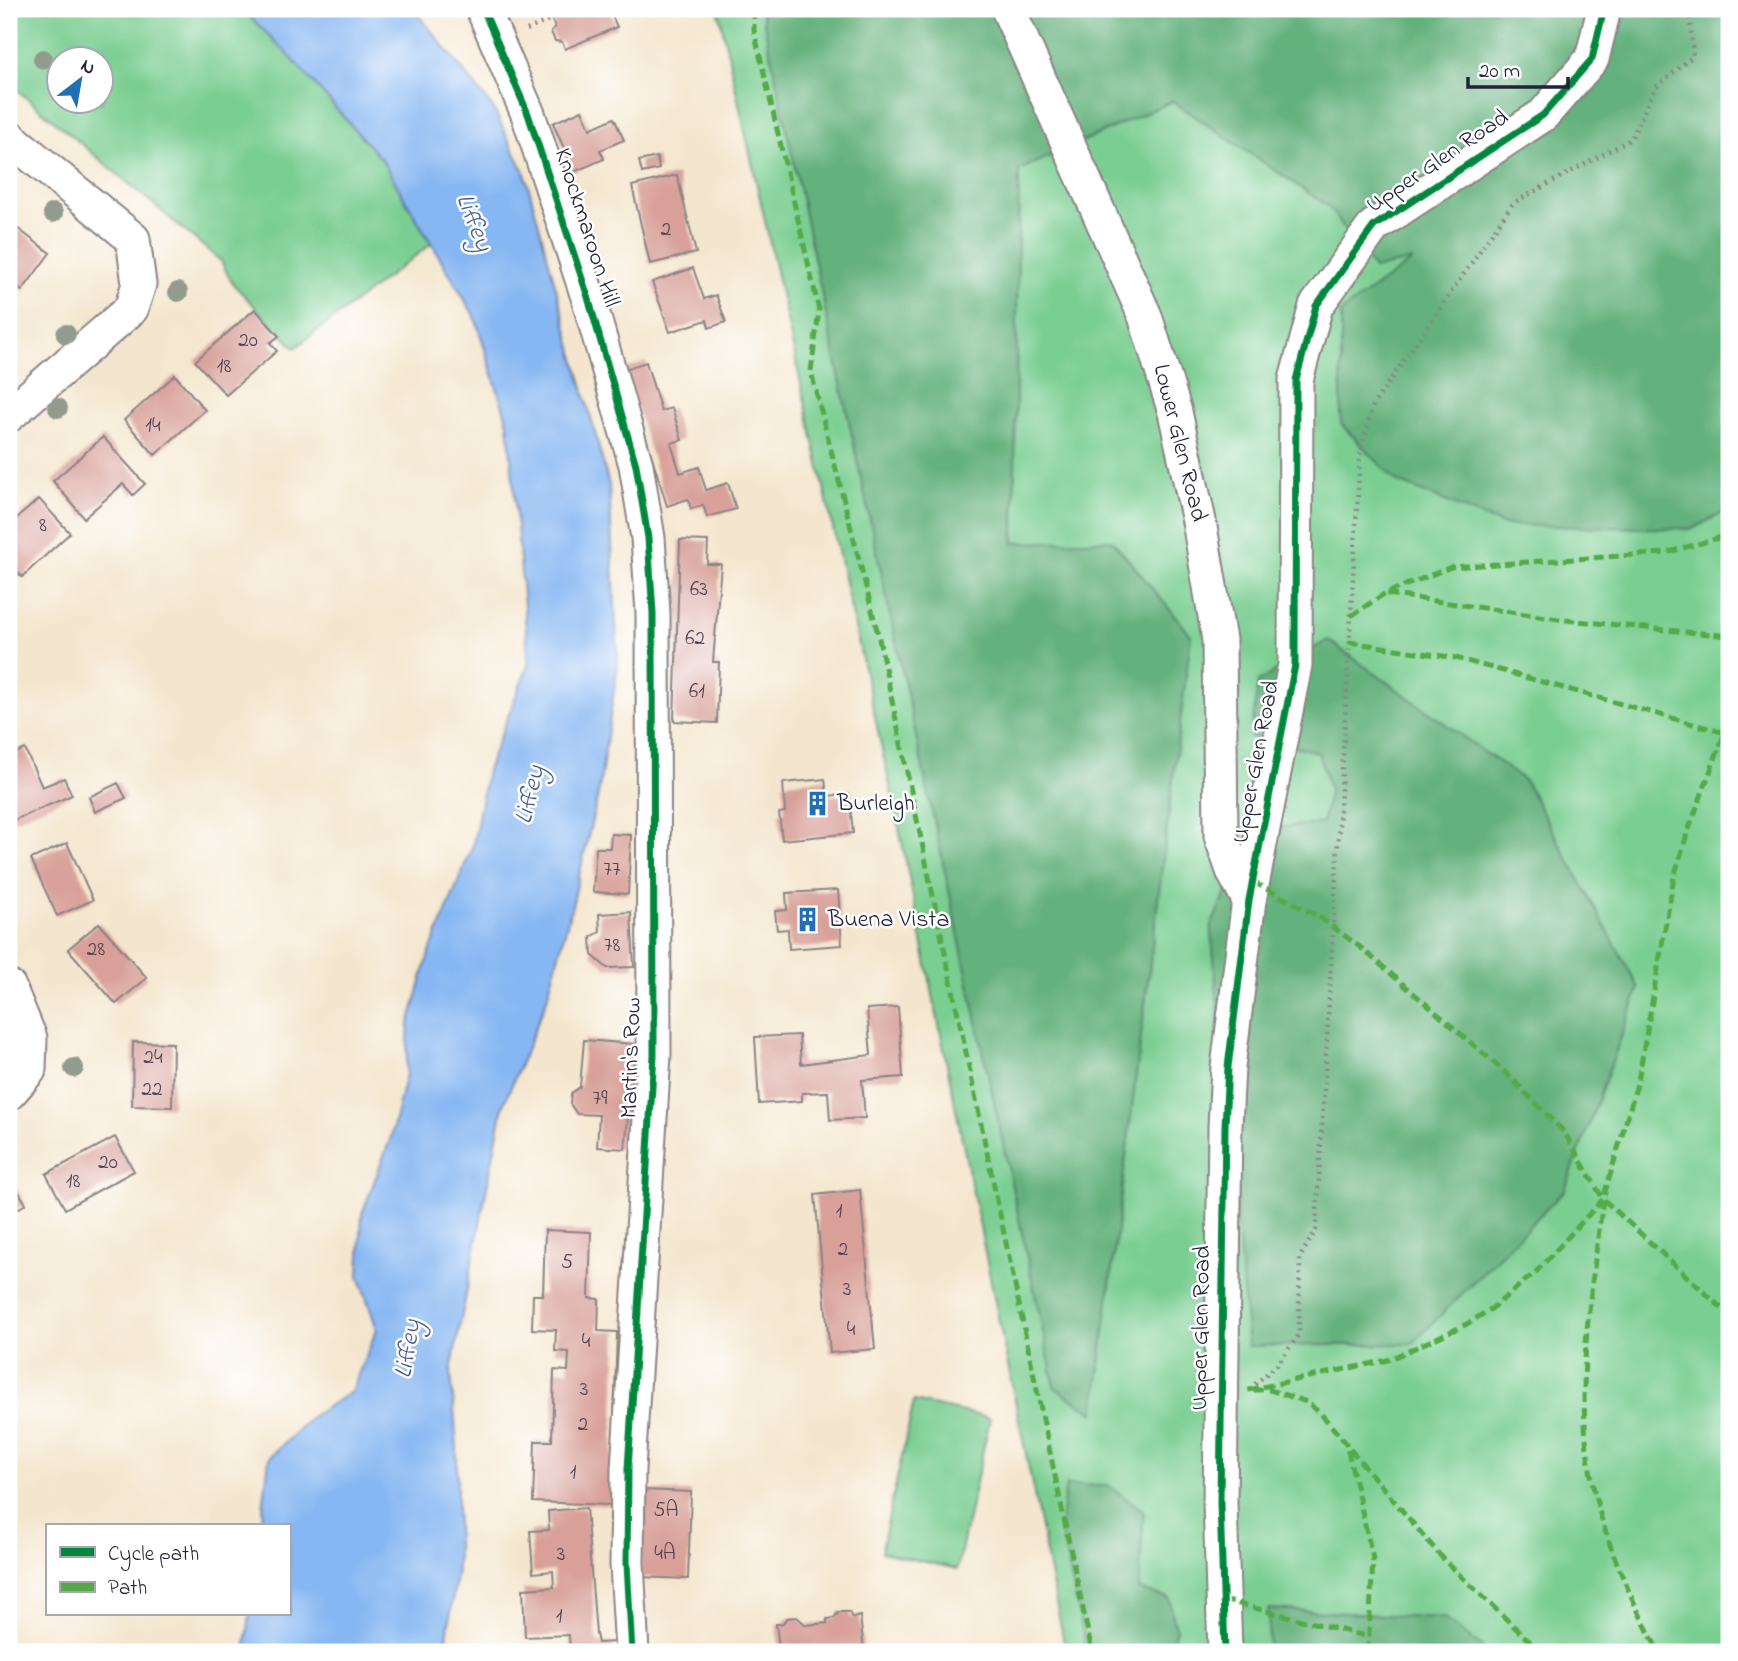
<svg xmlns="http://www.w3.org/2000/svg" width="1738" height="1661" font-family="'Indie Flower',sans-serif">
  <rect width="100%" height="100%" fill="#fff"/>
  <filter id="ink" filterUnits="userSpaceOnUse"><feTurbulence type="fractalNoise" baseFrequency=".0143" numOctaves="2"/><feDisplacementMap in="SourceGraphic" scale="14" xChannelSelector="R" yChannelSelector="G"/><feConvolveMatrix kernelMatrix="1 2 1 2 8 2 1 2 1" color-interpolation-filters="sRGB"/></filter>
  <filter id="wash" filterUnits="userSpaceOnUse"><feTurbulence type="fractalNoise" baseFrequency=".00686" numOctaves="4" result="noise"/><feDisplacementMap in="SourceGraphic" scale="28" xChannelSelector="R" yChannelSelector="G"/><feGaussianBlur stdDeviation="1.57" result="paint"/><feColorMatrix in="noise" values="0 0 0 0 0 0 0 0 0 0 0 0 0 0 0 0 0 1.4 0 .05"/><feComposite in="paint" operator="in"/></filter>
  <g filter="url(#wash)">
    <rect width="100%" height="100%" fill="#f4e6ce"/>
    <!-- green -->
    <g fill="#7ace92" stroke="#4e7866" stroke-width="2" fill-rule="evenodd">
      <path d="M9 9H242L286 52 382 160 431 244 295 348 232 283 221 261 9 83ZM60 60H102V102H60Z"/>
      <polygon points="718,9 1729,9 1729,1652 1066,1652 895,808"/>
      <polygon points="914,1401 990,1418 957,1569 881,1552"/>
    </g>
    <!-- forest -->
    <g fill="#63b17c" stroke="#426a5c" stroke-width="2">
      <polygon points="761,9 1729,9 1729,510 1692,529 1503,525 1396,481 1341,424 1341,312 1413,260 1374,269 1328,206 1172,101 1019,170 1014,543 1112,540 1191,635 1094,1413 1055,1388"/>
      <polygon points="1328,640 1525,781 1639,988 1565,1190 1412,1344 1248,1346 1211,926 1255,830 1322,823 1330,790 1318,752 1251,737 1258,682"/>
      <polygon points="1066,1485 1109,1486 1144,1511 1139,1590 1169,1598 1176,1629 1169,1652 1087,1652 1060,1528"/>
      <polygon points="1268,1609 1444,1618 1488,1652 1269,1652"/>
    </g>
    <!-- water -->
    <polygon fill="#87b7f2" stroke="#546c96" stroke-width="2" points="242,9 414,9 493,108 525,173 609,485 618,664 599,790 572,906 546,1002 503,1106 451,1371 457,1448 457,1569 445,1652 245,1652 250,1614 289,1614 289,1526 261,1526 269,1458 312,1416 351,1392 377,1329 359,1276 362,1214 391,1137 406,1073 409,1024 428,957 473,845 487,770 529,663 508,423 475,317 382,160 286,52"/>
    <g id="blocks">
      <!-- building -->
      <g fill="#d8a099">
        <polygon points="540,9 609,9 617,27 565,49 562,42 555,41 551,32 555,27 548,12"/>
        <polygon points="582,110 590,129 614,118 624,140 600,150 604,159 574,172 553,123"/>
        <polygon points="657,157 659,169 642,173 639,161"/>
        <polygon points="677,175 696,253 650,264 632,186"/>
        <polygon points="9,222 50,253 22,291 9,282"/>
        <polygon points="693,268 704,299 716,295 726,322 709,328 707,320 670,332 652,282"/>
        <polygon points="255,309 279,336 270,343 277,351 226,395 195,361"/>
        <polygon points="646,362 661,411 672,408 682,440 671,443 680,473 699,467 706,490 728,483 736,509 707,517 703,505 691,509 688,499 667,506 625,369"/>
        <polygon points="175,375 205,410 155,455 124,420"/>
        <polygon points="103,437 145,484 133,495 123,484 84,518 53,481"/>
        <polygon points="39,499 70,533 22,577 9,563 9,525"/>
        <polygon points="680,540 708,541 707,564 721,564 713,662 719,662 717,723 674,721"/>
        <polygon points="25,749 42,787 64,778 72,795 12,821 9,814 9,756"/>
        <polygon points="825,779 827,796 849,794 853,833 782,840 779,813 785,812 783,783"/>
        <polygon points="118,783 126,798 95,812 89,797"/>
        <polygon points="611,834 631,835 628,894 593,892 596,848 610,848"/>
        <polygon points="67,843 93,900 57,916 31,859"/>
        <polygon points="838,890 842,945 789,949 788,929 777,930 775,911 787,910 786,893"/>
        <polygon points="631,912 634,967 607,968 592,955 591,937 600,932 599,914"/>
        <polygon points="99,923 147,978 116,1004 68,949"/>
        <polygon points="898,1007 903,1077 862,1080 865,1118 830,1120 828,1092 802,1093 802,1101 759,1104 755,1037 799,1035 801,1064 871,1055 867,1009"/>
        <polygon points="584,1040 635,1044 625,1149 597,1147 599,1115 577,1114 570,1104 571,1093 580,1087"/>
        <polygon points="133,1042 173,1043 172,1107 132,1106"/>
        <polygon points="115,1137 134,1171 65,1209 46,1174"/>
        <polygon points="9,1176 26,1204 9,1214"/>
        <polygon points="860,1190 875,1349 830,1353 815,1195"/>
        <polygon points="545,1230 591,1232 589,1298 599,1299 598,1331 617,1332 611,1505 533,1502 535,1441 552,1441 554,1370 568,1371 569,1352 555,1351 556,1330 532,1329 533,1295 543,1295"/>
        <polygon points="643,1490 691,1492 688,1579 640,1577"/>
        <polygon points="586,1508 596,1634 598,1643 614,1642 615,1652 570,1652 569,1635 525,1637 523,1589 554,1587 553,1571 533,1573 530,1531 549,1530 548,1511"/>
        <polygon points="839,1612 849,1612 852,1618 860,1616 864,1651 768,1652 768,1649 779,1648 776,1624 782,1624 787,1618 797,1617 806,1625 827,1623 827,1619 834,1618"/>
      </g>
    </g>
  </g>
  <g filter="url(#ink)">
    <use href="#blocks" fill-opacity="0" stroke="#8b8484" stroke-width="2"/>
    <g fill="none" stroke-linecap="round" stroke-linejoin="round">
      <defs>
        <g id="minor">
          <polyline points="483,9 528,114 588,297 636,465 648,538 653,613 654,1055 628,1469 627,1564 632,1652"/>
          <polyline points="1008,9 1145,316 1175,412 1199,521 1219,640 1221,836 1234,873 1249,900"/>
          <polyline points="9,137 133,239 139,284 131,309 9,415"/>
          <polyline points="9,987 30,1038 29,1070 9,1093"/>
          <polyline points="1225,1652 1220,1503 1225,1126 1228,1067 1249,900 1295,665 1296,380 1316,306 1374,226 1543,115 1592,59 1604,9"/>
        </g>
      </defs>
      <!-- minor casing -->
      <use href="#minor" stroke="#8b8484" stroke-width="37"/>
      <!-- path -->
      <g stroke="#8b8484" stroke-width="4.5" stroke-dasharray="2 5" stroke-linecap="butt">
        <polyline points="527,30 551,19"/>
        <polyline points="1255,1384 1277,1365 1299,1335 1300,1257 1316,1230 1360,455 1373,405 1513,203 1631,139 1655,88 1693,56 1689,9"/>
      </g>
      <!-- minor -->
      <use href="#minor" stroke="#fff" stroke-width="33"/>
      <!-- quiet -->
      <g stroke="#53aa46" stroke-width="5" stroke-dasharray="10 5" stroke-linecap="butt">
        <polyline points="754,9 754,30 819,310 811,372 878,634 1092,1652"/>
        <polyline points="1387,594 1566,620 1729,636"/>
        <polyline points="1351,616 1384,594 1451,567 1666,553 1729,535"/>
        <polyline points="1349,642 1456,658 1729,734"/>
        <polyline points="1253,882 1318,916 1360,947 1505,1072 1564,1132 1603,1199 1729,1315"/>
        <path d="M1603 1199C1592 1287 1575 1381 1590 1469 1600 1532 1629 1596 1659 1652"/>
        <polyline points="1350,1449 1444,1560 1541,1652"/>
        <polyline points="1223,1600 1369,1637"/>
        <polyline points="1368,1652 1373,1559 1346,1443 1321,1414 1307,1402 1270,1390 1248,1390 1388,1360 1465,1325 1491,1309 1536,1272 1603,1199 1638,1081 1674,877 1687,834 1729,721"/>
      </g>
      <defs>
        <g id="cycleway">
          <polyline points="483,9 528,114 588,297 636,465 648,538 653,613 654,1055 628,1469 627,1564 632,1652"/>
          <polyline points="1225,1652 1220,1503 1225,1126 1228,1067 1249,900 1295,665 1296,380 1316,306 1374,226 1543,115 1592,59 1604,9"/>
        </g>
      </defs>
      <!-- cycleway casing -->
      <use href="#cycleway" stroke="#fff" stroke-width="11"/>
      <!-- cycleway -->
      <use href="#cycleway" stroke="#00873e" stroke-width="7"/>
    </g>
    <!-- trees -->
    <g fill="#929b8e">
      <circle cx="43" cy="59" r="10"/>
      <circle cx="53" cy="213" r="10"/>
      <circle cx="178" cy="292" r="10"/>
      <circle cx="66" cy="334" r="10"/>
      <circle cx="58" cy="408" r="10"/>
      <circle cx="74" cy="1068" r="10"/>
    </g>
  </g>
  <!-- icons -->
  <defs>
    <symbol id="building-bare" viewBox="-9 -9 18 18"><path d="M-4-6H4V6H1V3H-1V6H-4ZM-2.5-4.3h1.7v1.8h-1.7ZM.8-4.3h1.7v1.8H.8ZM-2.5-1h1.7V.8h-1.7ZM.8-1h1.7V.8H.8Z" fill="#1f6fb2" stroke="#fff" stroke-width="2.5" paint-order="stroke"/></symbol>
  </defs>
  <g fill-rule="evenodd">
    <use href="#building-bare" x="800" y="786" width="35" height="35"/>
    <use href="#building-bare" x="790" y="902" width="35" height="35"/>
  </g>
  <g text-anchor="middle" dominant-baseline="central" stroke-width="5" stroke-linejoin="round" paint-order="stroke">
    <!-- number labels -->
    <g font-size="21" fill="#504252">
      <text x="666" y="230">2</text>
      <text x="248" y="341">20</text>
      <text x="224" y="367">18</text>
      <text x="153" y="426">14</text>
      <text x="43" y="526">8</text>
      <text x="699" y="590">63</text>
      <text x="695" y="639">62</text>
      <text x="697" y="692">61</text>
      <text x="612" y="870">77</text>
      <text x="612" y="946">78</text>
      <text x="96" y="950">28</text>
      <text x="153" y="1058">24</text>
      <text x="152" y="1090">22</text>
      <text x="600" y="1099">79</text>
      <text x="108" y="1163">20</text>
      <text x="73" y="1182">18</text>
      <text x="839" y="1212">1</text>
      <text x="843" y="1250">2</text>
      <text x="567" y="1263">5</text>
      <text x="847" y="1290">3</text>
      <text x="851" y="1330">4</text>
      <text x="586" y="1342">4</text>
      <text x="584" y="1390">3</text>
      <text x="583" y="1425">2</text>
      <text x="573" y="1473">1</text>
      <text x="666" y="1511">5A</text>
      <text x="665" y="1554">4A</text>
      <text x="561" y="1555">3</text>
      <text x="559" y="1617">1</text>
    </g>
    <!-- street labels -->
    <g font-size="24" fill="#22223b" stroke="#fff">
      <text transform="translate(1438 162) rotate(-34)">Upper Glen Road</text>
      <text transform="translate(586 228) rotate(72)">Knockmaroon Hill</text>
      <text transform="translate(1179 443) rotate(76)">Lower Glen Road</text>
      <text transform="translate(1257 762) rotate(-79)">Upper Glen Road</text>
      <text transform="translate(632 1058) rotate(-88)">Martin's Row</text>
      <text transform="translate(1202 1328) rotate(-89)">Upper Glen Road</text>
    </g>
    <!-- poi labels -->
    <g font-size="24" fill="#22223b" stroke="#fff" text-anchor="start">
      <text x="837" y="804">Burleigh</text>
      <text x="828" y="920">Buena Vista</text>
    </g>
    <!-- water labels -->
    <g font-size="26" font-style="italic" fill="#4a5e84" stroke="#fff">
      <text transform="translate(473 223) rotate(69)">Liffey</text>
      <text transform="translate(531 795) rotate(-76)">Liffey</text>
      <text transform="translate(409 1349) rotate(-80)">Liffey</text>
    </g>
  </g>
  <!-- margin -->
  <rect width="1738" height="1661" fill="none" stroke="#fff" stroke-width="35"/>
  <!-- legend -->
  <rect x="46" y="1524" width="245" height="91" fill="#ffffff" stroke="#a7a7b1" stroke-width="2"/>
  <rect x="60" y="1547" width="35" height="10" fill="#00873e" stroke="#a7a7b1" stroke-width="2"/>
  <text x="108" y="1560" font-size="21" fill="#22223b">Cycle path</text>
  <rect x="60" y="1582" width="35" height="10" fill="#53aa46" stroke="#a7a7b1" stroke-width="2"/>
  <text x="108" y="1594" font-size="21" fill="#22223b">Path</text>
  <!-- north arrow -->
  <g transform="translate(80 80) rotate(31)"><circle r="33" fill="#ffffff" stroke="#a7a7b1" stroke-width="2"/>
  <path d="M0-5L12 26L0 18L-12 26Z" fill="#1f6fb2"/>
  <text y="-10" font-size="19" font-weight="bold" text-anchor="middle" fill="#22223b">N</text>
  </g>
  <!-- scale -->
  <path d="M1468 77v10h100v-10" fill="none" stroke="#22223b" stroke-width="3.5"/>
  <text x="1479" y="77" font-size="21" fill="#22223b" stroke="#ffffff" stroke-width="5" paint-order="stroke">20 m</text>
</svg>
